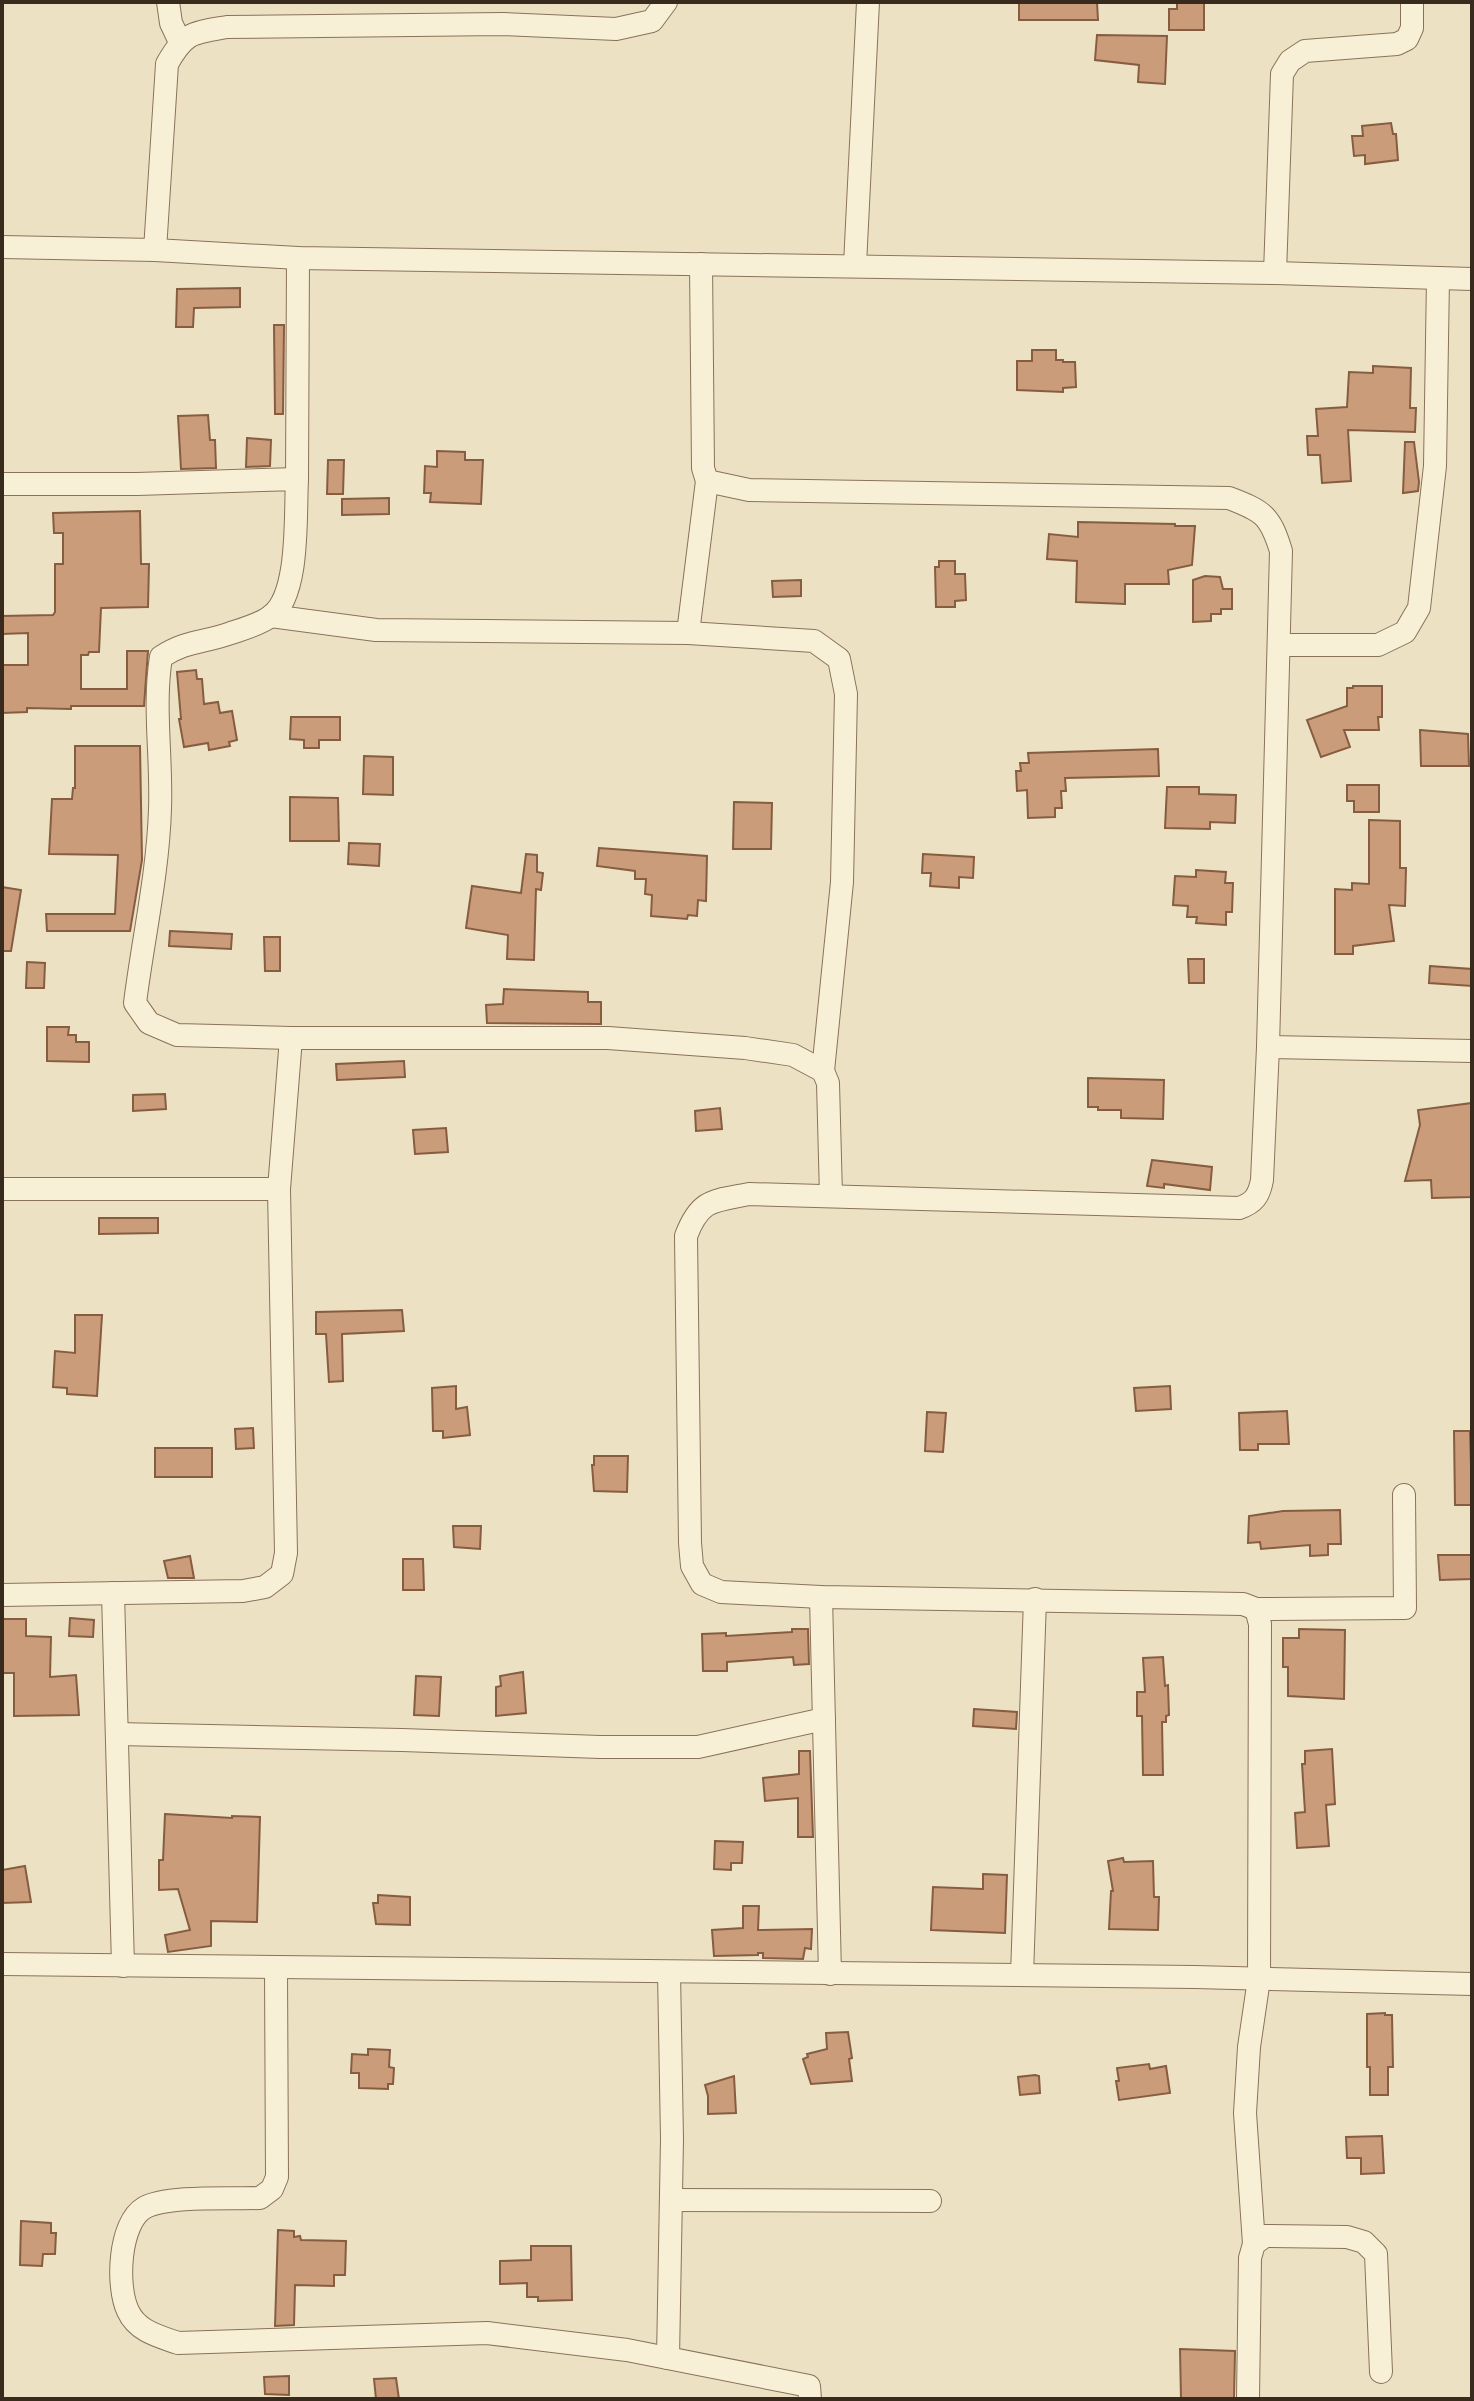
<svg xmlns="http://www.w3.org/2000/svg" width="1474" height="2401" font-family="'Times New Roman',serif">
  <rect width="100%" height="100%" fill="#ede1c4"/>
  <!-- building -->
  <g fill="#cb9c7a" stroke="#865d41" stroke-width="2">
    <polygon points="1019,2 1097,2 1098,20 1019,20"/>
    <polygon points="1177,2 1204,2 1204,30 1169,30 1169,9 1177,9"/>
    <polygon points="1097,35 1167,36 1165,84 1138,82 1139,65 1095,60"/>
    <polygon points="1391,123 1393,134 1396,134 1398,160 1365,164 1365,155 1354,156 1352,136 1363,136 1362,126"/>
    <polygon points="240,288 240,307 194,308 193,327 176,327 177,289"/>
    <polygon points="274,325 284,325 283,414 275,414"/>
    <polygon points="1032,350 1056,350 1056,360 1063,360 1063,362 1075,362 1076,387 1063,388 1063,392 1017,390 1017,361 1032,361"/>
    <polygon points="1373,366 1411,368 1410,408 1416,408 1415,432 1348,430 1351,481 1322,483 1320,455 1308,455 1307,436 1318,436 1316,409 1347,407 1349,372 1373,373"/>
    <polygon points="208,415 210,440 215,440 216,468 181,469 178,416"/>
    <polygon points="247,438 271,440 270,466 246,467"/>
    <polygon points="1405,442 1414,442 1419,482 1418,491 1403,493"/>
    <polygon points="437,451 465,452 465,460 483,460 481,504 430,502 431,493 424,493 425,466 437,467"/>
    <polygon points="328,460 344,460 343,494 327,494"/>
    <polygon points="389,498 389,514 342,515 342,499"/>
    <polygon points="140,511 141,564 149,564 148,607 101,608 99,652 89,652 88,655 81,655 81,689 127,689 127,651 148,651 144,706 71,706 71,709 27,708 27,712 2,713 2,665 28,665 28,633 2,634 2,616 53,615 55,612 55,564 63,564 63,533 54,533 53,513"/>
    <polygon points="1078,522 1175,524 1175,526 1195,526 1192,565 1168,570 1169,584 1125,584 1125,604 1076,602 1077,561 1047,559 1049,534 1078,537"/>
    <polygon points="939,561 955,561 955,574 965,574 966,600 955,601 955,607 936,607 935,567 939,567"/>
    <polygon points="1205,576 1220,577 1223,589 1232,589 1232,609 1221,609 1221,614 1211,614 1211,621 1193,622 1193,580"/>
    <polygon points="801,580 801,596 773,597 772,581"/>
    <polygon points="196,670 197,679 202,679 204,704 218,702 220,713 232,711 237,740 229,742 230,746 209,750 208,743 184,747 179,719 181,719 177,672"/>
    <polygon points="1353,686 1382,686 1382,717 1378,717 1379,730 1344,730 1350,747 1321,757 1307,720 1347,706 1347,688 1353,688"/>
    <polygon points="291,717 340,717 340,740 319,740 319,748 304,748 304,740 290,739"/>
    <polygon points="1420,730 1468,734 1469,766 1421,766"/>
    <polygon points="75,746 140,746 142,860 130,931 47,931 46,914 115,914 118,855 49,854 52,799 72,799 73,788 75,788"/>
    <polygon points="1158,749 1159,776 1065,778 1066,791 1061,791 1062,808 1055,808 1055,817 1028,818 1027,790 1017,791 1016,771 1021,771 1020,763 1029,763 1028,753"/>
    <polygon points="364,756 393,757 393,795 363,794"/>
    <polygon points="1347,785 1379,785 1379,812 1354,812 1354,801 1347,801"/>
    <polygon points="1167,787 1199,787 1199,794 1236,795 1235,823 1210,822 1210,829 1165,828"/>
    <polygon points="290,797 338,798 339,841 290,841"/>
    <polygon points="734,802 772,803 771,849 733,849"/>
    <polygon points="1369,820 1400,821 1400,868 1406,868 1405,906 1389,905 1394,941 1353,946 1353,954 1335,954 1335,889 1352,890 1352,883 1369,884"/>
    <polygon points="349,843 380,844 379,866 348,864"/>
    <polygon points="599,848 707,856 706,901 698,900 697,916 688,915 687,919 651,916 652,895 645,894 646,879 635,879 635,871 597,866"/>
    <polygon points="526,854 537,855 537,872 543,873 541,890 536,889 534,960 507,959 508,935 466,928 472,886 521,893"/>
    <polygon points="923,854 974,857 973,878 959,877 959,888 930,886 931,873 922,873"/>
    <polygon points="1196,870 1226,872 1225,883 1233,883 1232,912 1226,912 1226,925 1196,923 1197,917 1187,917 1188,906 1173,905 1175,876 1196,877"/>
    <polygon points="2,887 21,890 11,951 2,951"/>
    <polygon points="170,931 232,934 231,949 169,946"/>
    <polygon points="264,937 280,937 280,971 265,971"/>
    <polygon points="1188,959 1204,959 1204,983 1189,983"/>
    <polygon points="27,962 45,963 44,988 26,988"/>
    <polygon points="1430,966 1472,969 1472,986 1429,983"/>
    <polygon points="504,989 588,992 588,1002 601,1002 601,1024 487,1023 486,1005 503,1004"/>
    <polygon points="47,1027 69,1027 68,1035 76,1035 76,1042 89,1042 89,1062 47,1061"/>
    <polygon points="404,1061 405,1077 337,1080 336,1064"/>
    <polygon points="1088,1078 1164,1080 1163,1119 1121,1118 1121,1110 1098,1110 1098,1107 1088,1107"/>
    <polygon points="165,1094 166,1109 133,1111 133,1095"/>
    <polygon points="1472,1103 1472,1197 1432,1198 1431,1180 1405,1181 1420,1125 1418,1110"/>
    <polygon points="720,1108 722,1129 696,1131 695,1111"/>
    <polygon points="446,1128 448,1152 415,1154 413,1130"/>
    <polygon points="1152,1160 1212,1167 1210,1190 1164,1184 1164,1188 1147,1186"/>
    <polygon points="99,1218 158,1218 158,1233 99,1234"/>
    <polygon points="402,1310 404,1331 342,1334 343,1381 329,1382 326,1334 316,1334 316,1312"/>
    <polygon points="75,1315 102,1315 97,1396 67,1394 67,1388 53,1387 55,1351 75,1353"/>
    <polygon points="456,1386 456,1409 467,1407 470,1435 443,1438 443,1431 433,1431 432,1388"/>
    <polygon points="1170,1386 1171,1409 1136,1411 1134,1388"/>
    <polygon points="1287,1411 1289,1444 1258,1444 1258,1450 1240,1450 1239,1413"/>
    <polygon points="927,1412 946,1413 943,1452 925,1451"/>
    <polygon points="253,1428 254,1448 236,1449 235,1429"/>
    <polygon points="1454,1431 1470,1431 1472,1505 1455,1505"/>
    <rect x="155" y="1448" width="57" height="29"/>
    <polygon points="594,1456 628,1456 627,1492 594,1491 592,1465 594,1465"/>
    <polygon points="1340,1510 1341,1544 1328,1544 1328,1555 1310,1556 1310,1545 1261,1549 1260,1542 1248,1543 1249,1516 1283,1511"/>
    <polygon points="453,1526 481,1526 480,1549 454,1547"/>
    <polygon points="1438,1555 1471,1555 1472,1579 1440,1580"/>
    <polygon points="190,1556 194,1578 168,1578 164,1561"/>
    <polygon points="403,1559 423,1559 424,1590 403,1590"/>
    <polygon points="70,1618 94,1620 93,1637 69,1636"/>
    <polygon points="2,1619 26,1619 26,1636 51,1637 50,1677 76,1675 79,1715 14,1716 14,1673 2,1673"/>
    <polygon points="792,1629 808,1629 809,1664 794,1665 793,1657 727,1662 727,1671 703,1671 702,1634 726,1633 726,1636 792,1632"/>
    <polygon points="1299,1629 1345,1630 1344,1699 1288,1696 1288,1667 1283,1667 1283,1638 1299,1638"/>
    <polygon points="1163,1657 1165,1686 1168,1685 1169,1715 1166,1716 1166,1722 1162,1722 1163,1775 1143,1775 1142,1716 1137,1716 1137,1692 1145,1692 1143,1658"/>
    <polygon points="523,1672 526,1713 496,1716 496,1687 501,1686 500,1676"/>
    <polygon points="416,1676 441,1677 439,1716 414,1715"/>
    <polygon points="974,1709 1017,1712 1016,1729 973,1726"/>
    <polygon points="1332,1749 1335,1804 1326,1805 1329,1846 1297,1848 1295,1813 1305,1812 1302,1764 1305,1764 1305,1751"/>
    <polygon points="799,1751 810,1751 813,1837 798,1837 798,1798 765,1801 763,1778 799,1774"/>
    <polygon points="165,1814 232,1818 232,1816 260,1817 257,1922 211,1921 211,1946 168,1952 165,1935 190,1930 178,1889 159,1890 159,1860 163,1860"/>
    <polygon points="715,1841 743,1842 742,1863 731,1863 731,1870 714,1869"/>
    <polygon points="1123,1858 1124,1862 1153,1861 1154,1897 1159,1897 1158,1930 1109,1929 1111,1891 1113,1891 1108,1861"/>
    <polygon points="25,1866 31,1902 2,1903 2,1870"/>
    <polygon points="983,1874 1007,1875 1005,1933 931,1930 933,1887 983,1889"/>
    <polygon points="378,1895 410,1897 410,1925 376,1924 373,1903 378,1903"/>
    <polygon points="743,1906 759,1906 758,1930 812,1929 811,1949 805,1948 803,1959 763,1958 763,1953 758,1953 758,1955 714,1956 712,1930 743,1928"/>
    <polygon points="1385,2013 1385,2015 1392,2015 1393,2067 1388,2067 1388,2095 1370,2095 1370,2067 1367,2067 1367,2014"/>
    <polygon points="848,2032 852,2058 849,2059 852,2081 811,2084 803,2059 808,2057 807,2054 827,2049 826,2033"/>
    <polygon points="368,2049 390,2050 389,2067 394,2068 393,2084 388,2084 388,2089 359,2088 359,2073 351,2073 352,2054 368,2055"/>
    <polygon points="1149,2064 1150,2069 1166,2066 1170,2093 1119,2100 1116,2081 1119,2081 1117,2068"/>
    <polygon points="1035,2075 1039,2076 1040,2093 1020,2095 1018,2077"/>
    <polygon points="734,2076 736,2113 708,2114 708,2096 705,2085"/>
    <polygon points="1382,2136 1384,2173 1361,2174 1361,2158 1347,2158 1346,2137"/>
    <polygon points="21,2221 51,2223 51,2233 56,2233 55,2254 43,2254 42,2266 20,2265"/>
    <polygon points="278,2230 294,2231 294,2237 300,2236 301,2240 346,2241 345,2275 334,2275 334,2286 295,2285 294,2325 275,2326"/>
    <polygon points="531,2246 571,2246 572,2300 538,2301 538,2297 527,2297 527,2283 500,2284 500,2261 531,2260"/>
    <polygon points="1180,2349 1235,2351 1234,2399 1181,2399"/>
    <polygon points="289,2376 289,2395 265,2394 264,2377"/>
    <polygon points="396,2378 399,2399 376,2399 374,2379"/>
  </g>
  <g fill="none" stroke-linecap="round" stroke-linejoin="round">
    <defs>
      <g id="minor">
        <polyline points="168,2 171,23 180,42"/>
        <polyline points="2,247 155,250 298,258 1275,273 1472,279"/>
        <path d="M155 250 167 64C185 32 192 33 227 27L503 24 616 29 652 21 666 2"/>
        <path d="M701 264 703 468 707 481 749 490 1229 498C1263 511 1270 515 1281 551L1268 1047 1472 1051"/>
        <polyline points="855,265 868,2"/>
        <polyline points="1275,273 1282,74 1290,61 1305,51 1397,44 1407,39 1412,28 1412,2"/>
        <polyline points="297,479 298,258"/>
        <path d="M2 484H137L297 479C295 514 300 595 271 616 261 624 243 629 231 633 204 643 187 640 161 657 153 707 162 758 160 809 158 874 143 939 135 1003L149 1023 177 1035 291 1038H608L745 1048 793 1055 823 1071 828 1083 831 1196"/>
        <polyline points="271,616 376,630 688,633 814,641 839,659 846,694 842,882 823,1071"/>
        <polyline points="688,633 707,481"/>
        <polyline points="1280,645 1378,645 1405,632 1419,608 1435,466 1438,278"/>
        <polyline points="2,1189 279,1189 291,1038"/>
        <polyline points="113,1593 123,1966"/>
        <polyline points="2,1595 243,1591 265,1587 282,1574 286,1553 279,1189"/>
        <polyline points="821,1597 830,1974"/>
        <polyline points="1256,1609 1405,1608 1404,1495"/>
        <polyline points="117,1734 402,1740 600,1747 698,1747 824,1719"/>
        <polyline points="2,1964 1195,1977 1472,1984"/>
        <path d="M276 1969 277 2177 272 2189 260 2198C232 2199 166 2195 144 2208 119 2223 116 2286 128 2311 137 2331 158 2336 178 2343L487 2333 627 2350 809 2386 810 2399"/>
        <polyline points="1022,1975 1035,1599"/>
        <polyline points="671,2200 930,2201"/>
        <path d="M1254 2244 1245 2113 1249 2047 1259 1979 1260 1624 1256 1609 1243 1604 821 1597 721 1592 702 1584 692 1566 690 1543 686 1236C700 1199 713 1201 749 1194L1239 1208C1254 1203 1259 1196 1262 1180L1268 1047"/>
        <polyline points="668,2358 672,2139 669,1972"/>
        <polyline points="1248,2399 1250,2258 1254,2244 1265,2236 1347,2237 1364,2242 1376,2254 1381,2372"/>
      </g>
    </defs>
    <!-- minor casing -->
    <use href="#minor" stroke="#88735a" stroke-width="24"/>
    <!-- minor -->
    <use href="#minor" stroke="#f8efd7" stroke-width="22"/>
  </g>
  <!-- border -->
  <rect width="1474" height="2401" fill="none" stroke="#382b1e" stroke-width="8"/>
</svg>
